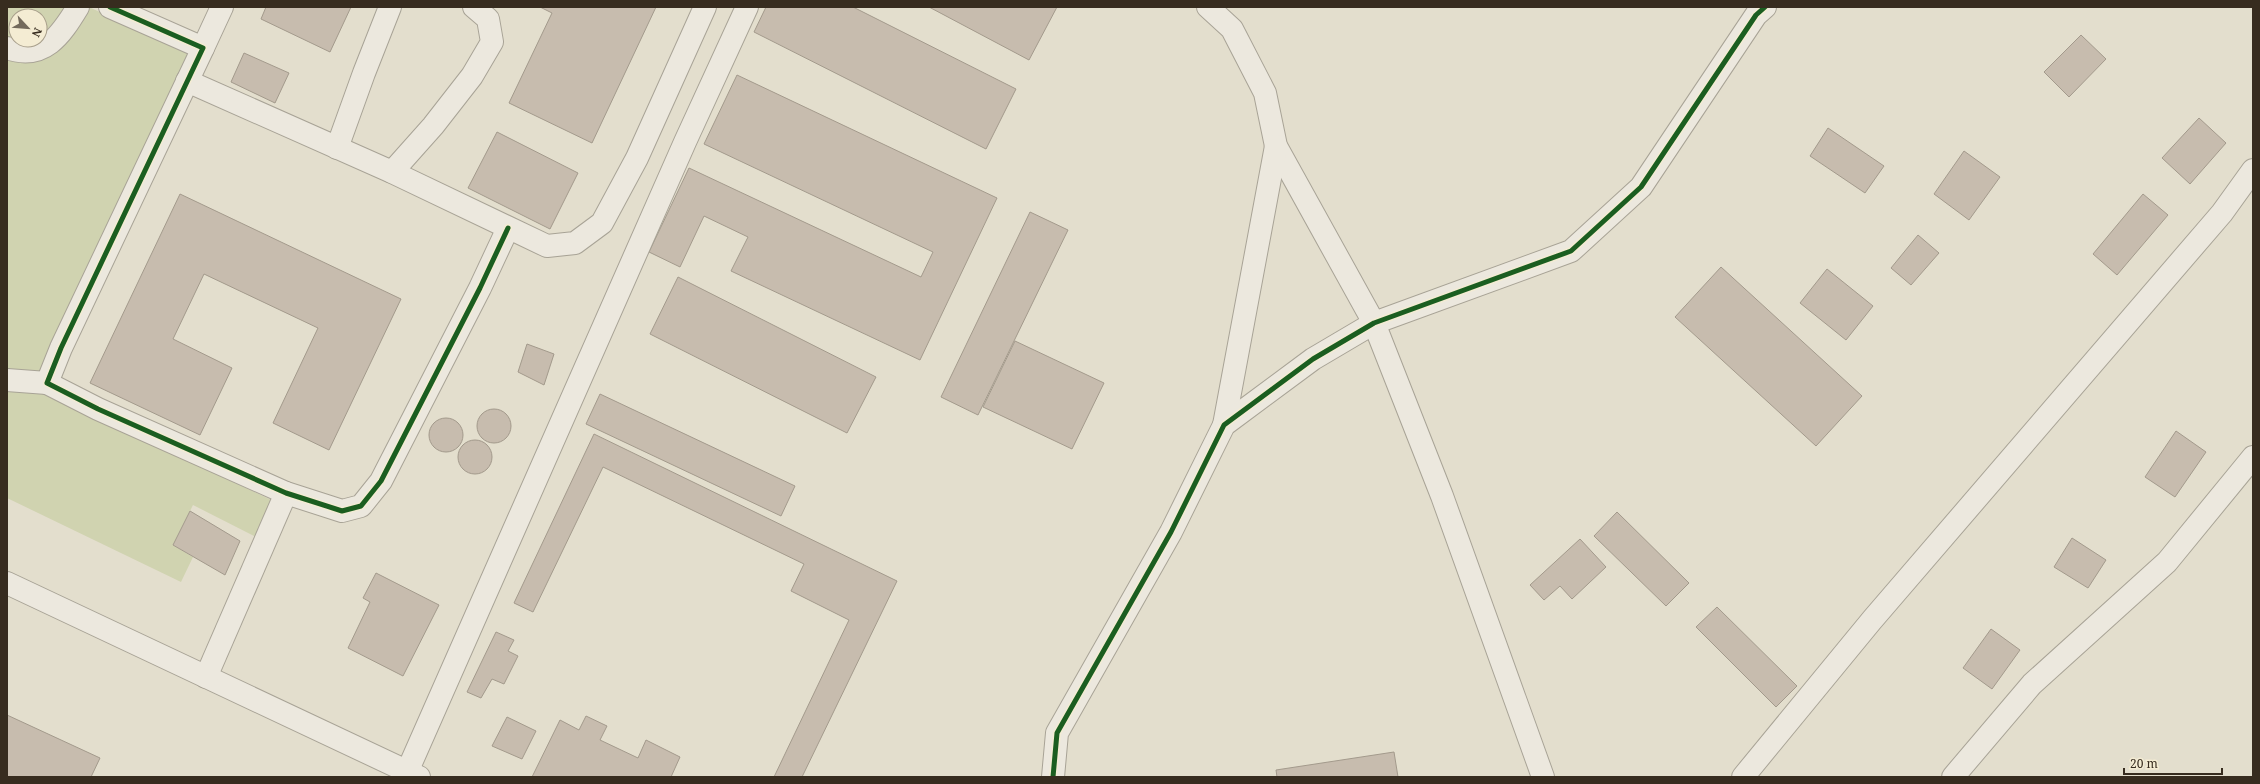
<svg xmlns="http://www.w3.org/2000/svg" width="2260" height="784" font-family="'Noto Serif',serif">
  <rect width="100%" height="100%" fill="#e3decd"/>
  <!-- green -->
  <path fill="#d0d3b0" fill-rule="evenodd" d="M7 7H89L192 55 34 388 284 506 268 543 193 505 173 545 193 557 181 582 7 498ZM16 16H40V40H16Z"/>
  <!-- building -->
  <g fill="#c7bcae" stroke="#a39a8c">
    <polygon points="266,7 351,7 330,52 261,19"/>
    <polygon points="540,7 656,7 592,143 509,103 552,13"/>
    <polygon points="766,7 853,7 1016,89 986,149 754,32"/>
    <polygon points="929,7 1057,7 1029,60"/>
    <polygon points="2081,35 2106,59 2069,97 2044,72"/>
    <polygon points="244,53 289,73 275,103 231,82"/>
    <polygon points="737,75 997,198 920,360 731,271 748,237 704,216 680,267 649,252 689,168 921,277 933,252 704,144"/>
    <polygon points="2199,118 2226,143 2190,184 2162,158"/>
    <polygon points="1828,128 1884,166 1865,193 1810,156"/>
    <polygon points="497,132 578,173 550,229 468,188"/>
    <polygon points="1964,151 2000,177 1969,220 1934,194"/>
    <polygon points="180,194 401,299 329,450 273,423 318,328 204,274 173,339 232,368 200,435 90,383"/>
    <polygon points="2143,194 2168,215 2117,275 2093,254"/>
    <polygon points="1030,212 1068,230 978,415 941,397"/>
    <polygon points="1918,235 1939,253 1911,285 1891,268"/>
    <polygon points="1721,267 1862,396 1816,446 1675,317"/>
    <polygon points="1827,269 1873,306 1846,340 1800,303"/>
    <polygon points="678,277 876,377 847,433 650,334"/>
    <polygon points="1015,341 1104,383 1072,449 983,407"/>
    <polygon points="527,344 554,354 544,385 518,372"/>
    <polygon points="600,394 795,486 781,516 586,424"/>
    <circle cx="494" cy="426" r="17"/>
    <circle cx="446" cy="435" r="17"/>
    <polygon points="2176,431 2206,452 2175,497 2145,477"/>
    <polygon points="594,434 897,581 802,777 774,777 849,620 791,591 804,564 603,467 533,612 514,603"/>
    <circle cx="475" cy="457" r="17"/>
    <polygon points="190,511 240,541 225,575 173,545"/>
    <polygon points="1617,512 1689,583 1666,606 1594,536"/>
    <polygon points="2072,538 2106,560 2088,588 2054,567"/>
    <polygon points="1580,539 1606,567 1572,599 1560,586 1544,600 1530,585"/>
    <polygon points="376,573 439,605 403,676 348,648 370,602 363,598"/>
    <polygon points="1717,607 1797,686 1776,707 1696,627"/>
    <polygon points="1991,629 2020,650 1992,689 1963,668"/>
    <polygon points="496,632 514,640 508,651 518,656 504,684 492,679 481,698 467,692"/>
    <polygon points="7,715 100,758 91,777 7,777"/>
    <polygon points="586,716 607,726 600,740 638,758 646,740 680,757 671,777 532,777 560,720 579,730"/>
    <polygon points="507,717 536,731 522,759 492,746"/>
    <polygon points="1394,752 1398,777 1277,777 1276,770"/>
  </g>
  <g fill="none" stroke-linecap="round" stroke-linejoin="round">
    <defs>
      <g id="minor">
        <polyline points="110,7 203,48 61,348 47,383 98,409 286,493 342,511 361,506 381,481 480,288 508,228"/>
        <polyline points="1208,7 1232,29 1265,93 1276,146 1374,323 1442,496 1543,777"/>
        <path d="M7 48C44 61 61 35 78 7"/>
        <polyline points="203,48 222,7"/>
        <polyline points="187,81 392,172 547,246 575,243 602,223 637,158 705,7"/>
        <polyline points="337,148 364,73 390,7"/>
        <polyline points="392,172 433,126 472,76 492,42 488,19 474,7"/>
        <polyline points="7,380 47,383"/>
        <polyline points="1224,425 1276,146"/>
        <polyline points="7,583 419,777"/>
        <polyline points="206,677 286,493"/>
        <polyline points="407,772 685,142 747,7"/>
        <polyline points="1053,777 1057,733 1171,532 1224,425 1313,359 1374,323 1571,251 1641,187 1756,15 1765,7"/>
        <polyline points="1743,777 1872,620 2222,213 2253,170"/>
        <polyline points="1953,777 2032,684 2167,562 2253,457"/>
      </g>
    </defs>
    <!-- minor casing -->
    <use href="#minor" stroke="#a8a396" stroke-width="24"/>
    <!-- minor -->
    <use href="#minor" stroke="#ece8de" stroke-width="22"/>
    <defs>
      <g id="cycleway">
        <polyline points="110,7 203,48 61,348 47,383 98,409 286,493 342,511 361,506 381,481 480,288 508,228"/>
        <polyline points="1053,777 1057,733 1171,532 1224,425 1313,359 1374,323 1571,251 1641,187 1756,15 1765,7"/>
      </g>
    </defs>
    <!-- cycleway casing -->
    <use href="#cycleway" stroke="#f4ecd3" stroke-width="8"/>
    <!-- cycleway -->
    <use href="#cycleway" stroke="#1b5e20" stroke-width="5"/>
  </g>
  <!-- border -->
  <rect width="2260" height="784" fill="none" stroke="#372c1f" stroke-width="16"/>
  <!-- north arrow -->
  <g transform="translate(28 28) rotate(116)"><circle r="19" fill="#f4ecd3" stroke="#a89f8b"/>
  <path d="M0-3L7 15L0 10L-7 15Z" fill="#736a5c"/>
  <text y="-6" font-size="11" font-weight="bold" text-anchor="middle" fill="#372c1f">N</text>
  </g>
  <!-- scale -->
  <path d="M2124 768v6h98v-6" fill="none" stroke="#372c1f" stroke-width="2"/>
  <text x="2130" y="768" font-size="12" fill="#372c1f" stroke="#f4ecd3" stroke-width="3" paint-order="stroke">20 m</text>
</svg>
